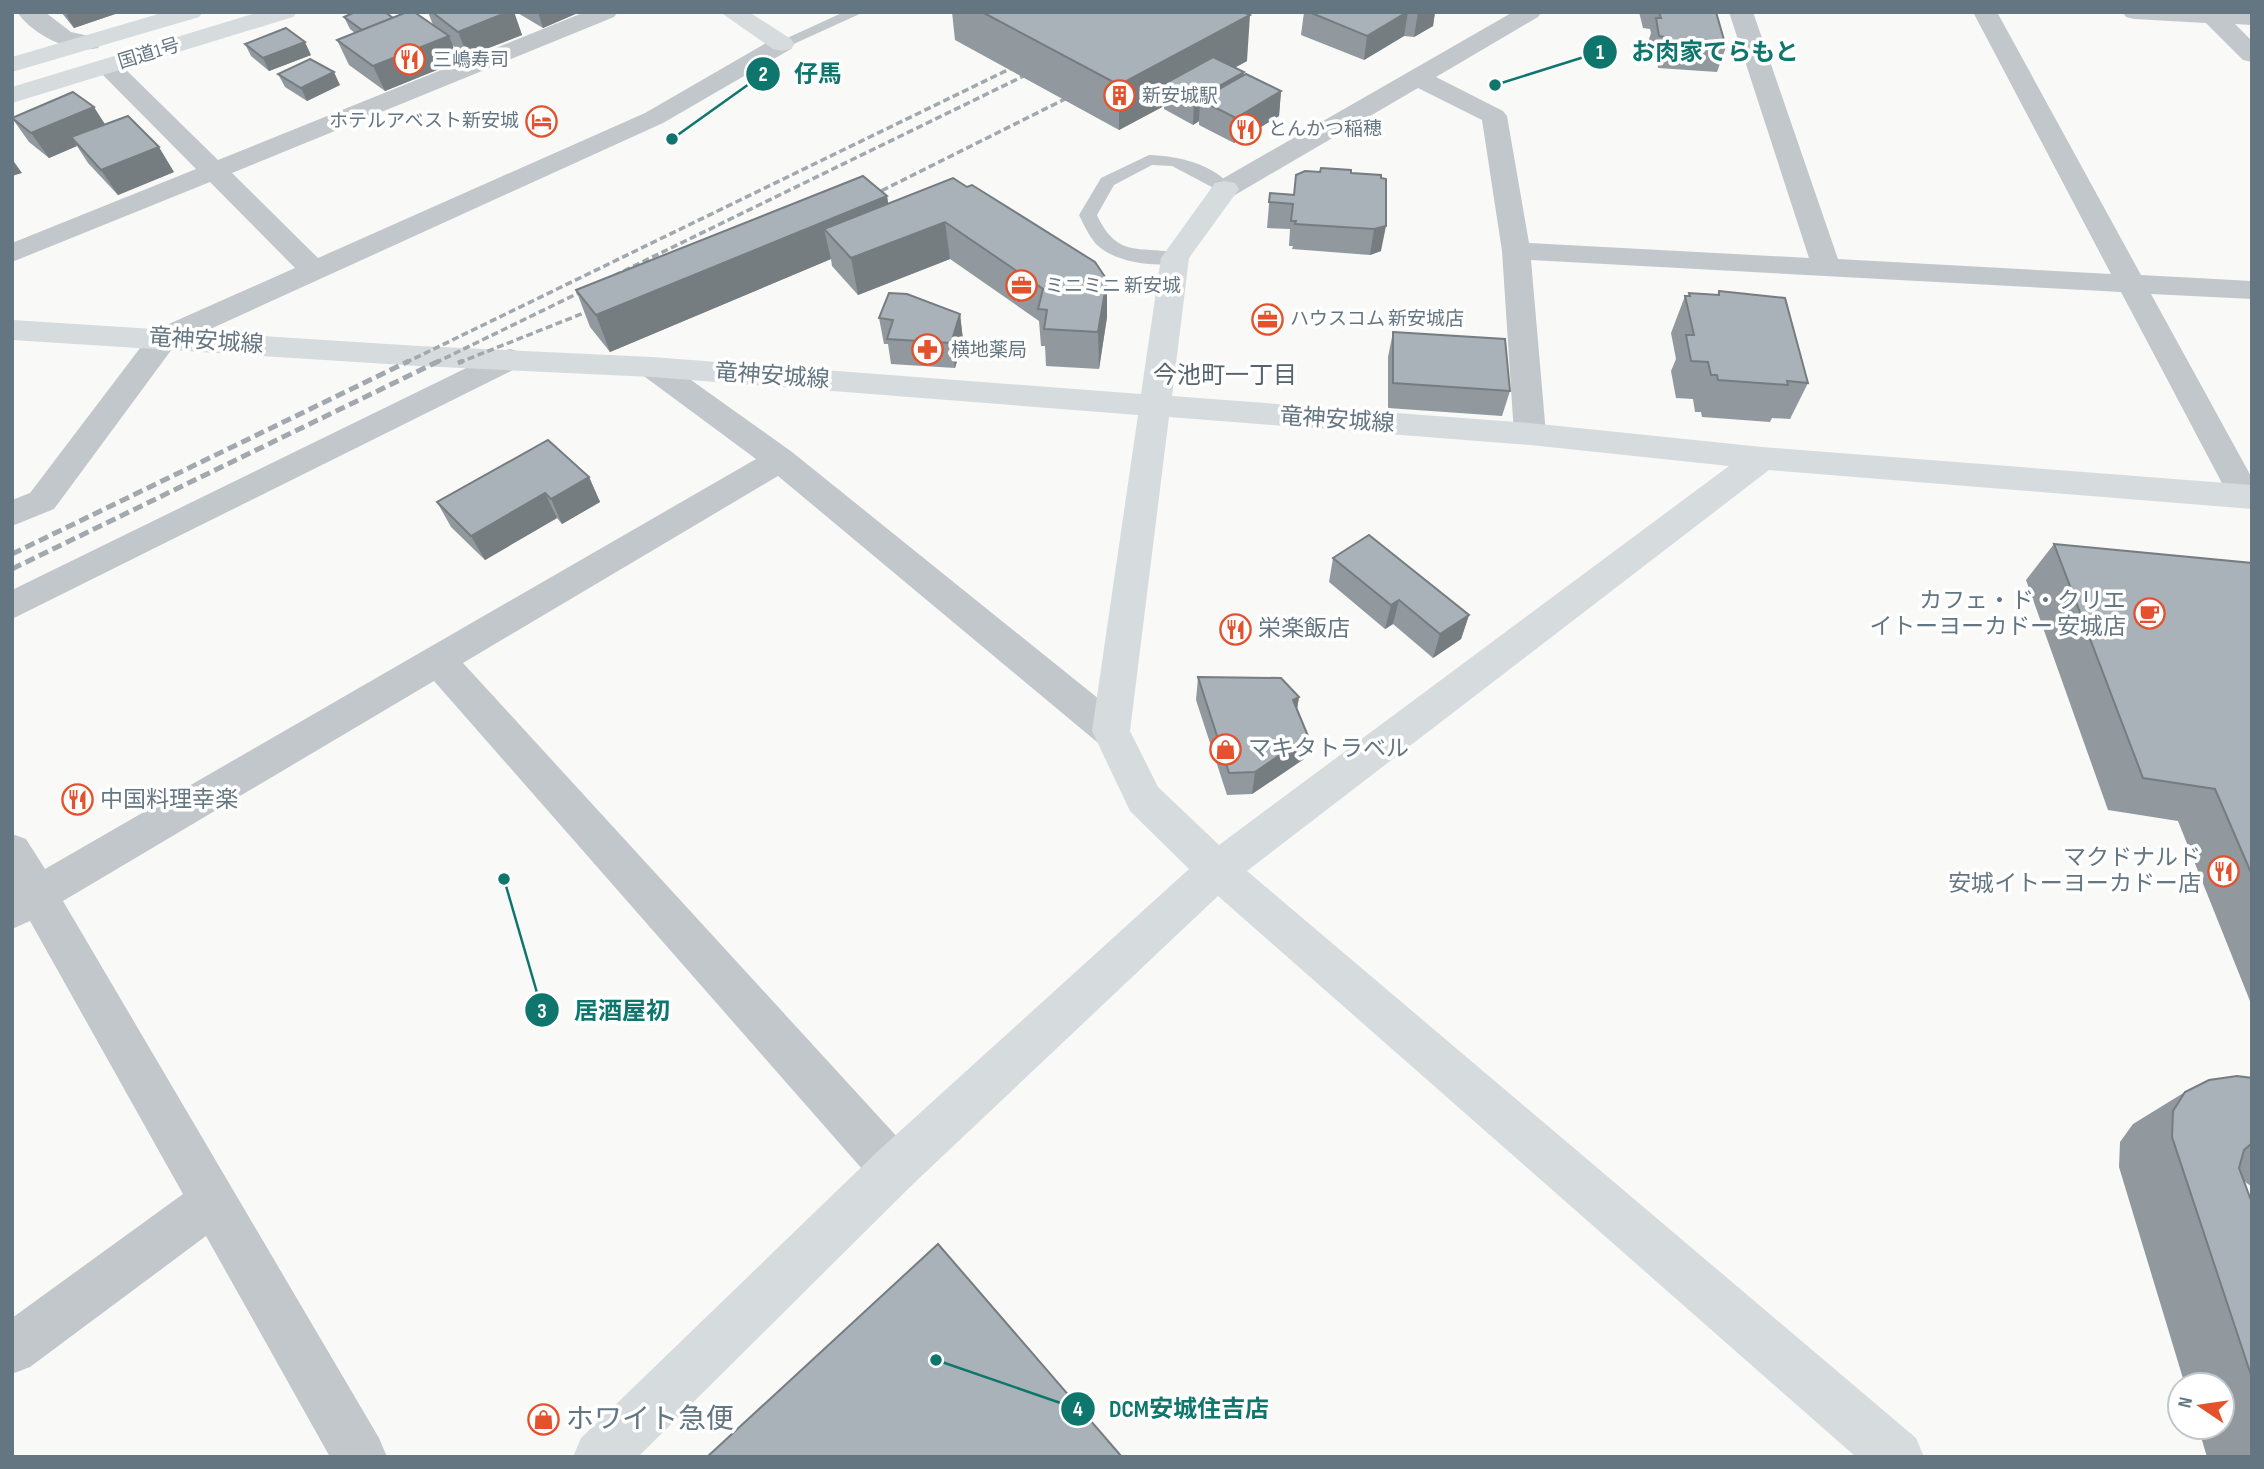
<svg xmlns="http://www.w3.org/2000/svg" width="2264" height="1469" font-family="'Sofia Sans Condensed','Noto Sans JP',sans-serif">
  <rect width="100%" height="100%" fill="#f9f9f7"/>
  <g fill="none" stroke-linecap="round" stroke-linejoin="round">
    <!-- lane -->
    <g fill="#c2c7cb" fill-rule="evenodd">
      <polygon points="844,12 864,12 787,47 777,47 774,44"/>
      <path d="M1149 155C1179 156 1214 164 1234 189L1225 194 1172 166 1152 165 1114 185 1097 215C1118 261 1142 244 1181 254L1184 258 1181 262C1156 268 1115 263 1096 244 1089 236 1084 225 1079 215L1101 178Z"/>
    </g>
    <!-- street -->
    <g fill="#c2c7cb" fill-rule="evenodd">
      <path d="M17 12H45L71 32 98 38 101 43 98 48C71 55 32 34 17 12Z"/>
      <polygon points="585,12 618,12 614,17 232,173 318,258 645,113 773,39 782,37 791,39 794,44 791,49 663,123 175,345 54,509 12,526 12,500 30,493 153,331 295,268 210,182 12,262 12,243 196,169 99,71 96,66 99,61 108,59 117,61 218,160"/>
      <polygon points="1513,12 1542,12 1538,17 1436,77 1503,111 1507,116 1529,243 1809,258 1729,12 1753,12 1838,259 2111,274 1973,12 1997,12 2141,275 2252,281 2252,299 2151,294 2252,478 2252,506 2245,508 2233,504 2121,292 1531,260 1546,434 1541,442 1530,445 1519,442 1514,434 1502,251 1482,120 1418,88 1235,195 1225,197 1215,195 1211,189 1215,183"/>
      <polygon points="2122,12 2252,12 2252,25 2235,24 2252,41 2252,62 2243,60 2206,23 2134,19 2126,17"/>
      <polygon points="510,349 521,352 525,359 521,366 12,619 12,590 499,352"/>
      <polygon points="652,357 663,360 792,452 1125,720 1130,731 1125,742 1111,747 1097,742 778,476 463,663 911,1152 918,1169 911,1186 894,1193 877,1186 434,681 63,901 379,1438 387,1457 330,1457 206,1236 30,1367 12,1374 12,1318 183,1194 30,921 12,929 12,834 26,839 45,869 756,459 641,374 637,367 641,360"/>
    </g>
    <!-- secondary -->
    <g fill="#d6dbde" fill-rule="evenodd">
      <polygon points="720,12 749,12 791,39 794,44 791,49 782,51 773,49"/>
      <path d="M1225 181 1235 183 1239 189 1189 258 1172 396 1530 423 1762 447 2252 485V509L1769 470 1247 871 1916 1438 1924 1457H1856L1218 896 911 1186 638 1457H573L581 1438 877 1152 1189 869 1130 811 1092 731 1138 415 652 377 419 366 12 340V320L419 346 652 357 1141 394 1161 258 1215 183ZM1169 417 1530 445 1729 466 1219 845 1158 787 1130 731Z"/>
    </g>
    <!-- highway -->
    <g fill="#d6dbde" fill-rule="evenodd">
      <polygon points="165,12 203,12 199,17 12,72 12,57"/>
      <polygon points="259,12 297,12 293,17 12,103 12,87"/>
    </g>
    <!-- rail-far1 -->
    <g stroke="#a1a9af" stroke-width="3.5" stroke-dasharray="7 3.5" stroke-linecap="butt">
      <polyline points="863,200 1079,92"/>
      <polyline points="405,363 1026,61"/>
      <polyline points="435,363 1038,69"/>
      <polyline points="458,363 604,305"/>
    </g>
    <!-- rail -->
    <g stroke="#a1a9af" stroke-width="5" stroke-dasharray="10 5" stroke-linecap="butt">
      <polyline points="458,363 463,361"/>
      <polyline points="12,554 409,361"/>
      <polyline points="12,569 439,361"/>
    </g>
  </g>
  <!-- wall -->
  <g fill="#91999e">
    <polygon points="61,12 121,12 74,28"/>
    <polygon points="428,12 514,12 522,35 468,56 452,45 459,61 385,91 349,65 337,40 355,33 350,29 344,17 433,25"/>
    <polygon points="516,12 580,12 543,28"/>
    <polygon points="952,12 1243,12 1247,61 1234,68 1244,75 1281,91 1279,116 1234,143 1199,125 1199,121 1193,125 1164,109 1164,106 1119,130 955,40"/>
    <polygon points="1304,12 1435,12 1433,26 1414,37 1404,36 1364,60 1301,35"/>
    <polygon points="1639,12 1716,12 1726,47 1717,72 1658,68 1657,61 1652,61 1648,42 1651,33 1650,29 1643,28"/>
    <polygon points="245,44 311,55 269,71 251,56"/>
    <polygon points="278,74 340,85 307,101 285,87"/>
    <polygon points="12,118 105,124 174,172 118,195 88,163 77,146 49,158 29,142"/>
    <polygon points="1320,172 1381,175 1381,251 1370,255 1292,249 1293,246 1289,246 1290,229 1267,228 1270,193 1294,194"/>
    <polygon points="953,178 1107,280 1107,317 1099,369 1046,366 1045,346 1041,346 1039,321 950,259 858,295 832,266 831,259 610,352 590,327 576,290 887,196 888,204"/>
    <polygon points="1719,291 1808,383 1790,419 1772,418 1770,422 1702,417 1701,412 1695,412 1693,399 1676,398 1671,371 1676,359 1671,333 1685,296 1688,296 1689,293 1717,295"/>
    <polygon points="960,314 963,340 955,368 891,364 888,344 884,344 879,318"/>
    <polygon points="1393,332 1510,391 1502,416 1388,408 1388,357"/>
    <polygon points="589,477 600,502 562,524 557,518 485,560 451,527 437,502"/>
    <polygon points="2054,544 2252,563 2252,1006 2178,821 2108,810 2026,580"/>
    <polygon points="1333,558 1469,615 1461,639 1433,658 1393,624 1385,629 1329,582"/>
    <polygon points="1198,677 1299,697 1297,709 1308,736 1304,759 1252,794 1227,795 1196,700"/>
    <polygon points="2252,1078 2252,1187 2244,1181 2252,1203 2252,1457 2207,1457 2198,1427 2222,1427 2222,1385 2185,1385 2119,1167 2120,1142 2133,1124 2185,1092"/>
  </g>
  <!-- shaded-wall -->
  <g fill="#767d81">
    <polygon points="75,12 121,12 74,28 66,15"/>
    <polygon points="508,12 514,12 522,35 468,56 458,32"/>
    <polygon points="538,12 580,12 543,28"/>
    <polygon points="1408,12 1404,36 1364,60 1367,36"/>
    <polygon points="1418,12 1435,12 1433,26 1414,37"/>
    <polygon points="1250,15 1247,61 1185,95 1164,84 1164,106 1119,130 1119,85"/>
    <polygon points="449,36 459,61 385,91 373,66"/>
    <polygon points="305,42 311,55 269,71 263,58"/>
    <polygon points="334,72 340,85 307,101 301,88"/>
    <polygon points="1244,72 1242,97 1200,100 1199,121 1193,125 1194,100"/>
    <polygon points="1281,91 1279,116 1234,143 1236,118"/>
    <polygon points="94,107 110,132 71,137 77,146 49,158 31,133"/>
    <polygon points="159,147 174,172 118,195 101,170"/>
    <polygon points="12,159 22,173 12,176"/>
    <polygon points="887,196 893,233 824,229 831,259 610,352 596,315"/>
    <polygon points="945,222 950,259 858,295 851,258"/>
    <polygon points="1386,226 1381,251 1370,255 1374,229"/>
    <polygon points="1107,280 1107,317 1099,369 1098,332"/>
    <polygon points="960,314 963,340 955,368 951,343"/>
    <polygon points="589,477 600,502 562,524 551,499"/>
    <polygon points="545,493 557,518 485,560 471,536"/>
    <polygon points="1399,600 1393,624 1385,629 1391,605"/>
    <polygon points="1469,615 1461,639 1433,658 1440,634"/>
    <polygon points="1299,697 1295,721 1293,700"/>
    <polygon points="1308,736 1304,759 1252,794 1255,772"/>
  </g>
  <!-- building -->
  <g fill="#a9b2b8" stroke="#767d81" stroke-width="2">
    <polygon points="355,12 385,12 393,18 362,30 344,17"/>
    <polygon points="407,12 414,12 449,36 373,66 337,40"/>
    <polygon points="432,12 508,12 458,32"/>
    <polygon points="982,12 1243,12 1250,15 1119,85"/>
    <polygon points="1309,12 1407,12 1367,36"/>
    <polygon points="1659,12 1716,12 1726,47 1666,43 1665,37 1659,36 1656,18 1661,18"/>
    <polygon points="286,28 305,42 263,58 245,44"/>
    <polygon points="1213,57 1244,72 1194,100 1164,84"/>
    <polygon points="310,59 334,72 301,88 278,74"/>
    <polygon points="1246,74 1281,91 1236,118 1200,100"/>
    <polygon points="73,92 94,107 31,133 12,118"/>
    <polygon points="128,116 159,147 101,170 71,137"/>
    <polygon points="1321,168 1351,170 1351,173 1381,175 1381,178 1386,179 1386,226 1374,229 1295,224 1296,221 1291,221 1293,204 1269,202 1270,193 1294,195 1296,175 1305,171 1320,172"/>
    <polygon points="863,176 887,196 596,315 576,290"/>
    <polygon points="953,178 967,187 972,185 1095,262 1107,280 1098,332 1044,329 1047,310 1038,309 1043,289 945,222 851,258 824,229"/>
    <polygon points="1719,291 1785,298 1808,383 1787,381 1788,385 1718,380 1717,375 1711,375 1708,362 1691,361 1686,335 1694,335 1685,296 1690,296 1689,293 1719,295"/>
    <polygon points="889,293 907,294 960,314 951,343 887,339 893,320 879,318"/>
    <polygon points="1393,332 1505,339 1510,391 1393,383"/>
    <polygon points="548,440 589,477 551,499 545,493 471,536 437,502"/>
    <polygon points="1369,535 1469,615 1440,634 1399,600 1391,605 1333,558"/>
    <polygon points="2054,544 2252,563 2252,875 2215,789 2143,778"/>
    <polygon points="1198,677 1281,678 1299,697 1293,700 1308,736 1255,772 1229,773"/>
    <polygon points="2237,1076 2252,1078 2252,1143 2244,1150 2239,1168 2252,1203 2252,1378 2172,1137 2173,1111 2185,1092 2209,1080"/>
    <polygon points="938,1244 1122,1457 707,1457"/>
  </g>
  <!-- icons -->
  <defs>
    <symbol id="restaurant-ring" viewBox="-11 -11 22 22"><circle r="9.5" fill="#fff" stroke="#e4522d" stroke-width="1.5"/><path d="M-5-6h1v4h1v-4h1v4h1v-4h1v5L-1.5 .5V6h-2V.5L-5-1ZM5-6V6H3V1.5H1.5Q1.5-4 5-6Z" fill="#e4522d"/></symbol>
    <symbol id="building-ring" viewBox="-11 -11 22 22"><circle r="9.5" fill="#fff" stroke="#e4522d" stroke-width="1.5"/><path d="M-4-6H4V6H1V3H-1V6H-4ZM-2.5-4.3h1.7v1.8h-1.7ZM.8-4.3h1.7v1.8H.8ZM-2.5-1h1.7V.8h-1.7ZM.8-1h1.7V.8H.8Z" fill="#e4522d"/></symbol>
    <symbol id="hotel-ring" viewBox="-11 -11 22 22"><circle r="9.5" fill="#fff" stroke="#e4522d" stroke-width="1.5"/><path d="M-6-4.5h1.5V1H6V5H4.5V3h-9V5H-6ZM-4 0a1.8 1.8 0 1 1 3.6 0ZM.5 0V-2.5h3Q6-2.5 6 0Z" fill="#e4522d"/></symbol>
    <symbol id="office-ring" viewBox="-11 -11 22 22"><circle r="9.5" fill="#fff" stroke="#e4522d" stroke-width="1.5"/><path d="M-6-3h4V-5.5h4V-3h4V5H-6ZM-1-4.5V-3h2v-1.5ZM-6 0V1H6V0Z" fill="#e4522d"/></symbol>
    <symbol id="pharmacy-ring" viewBox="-11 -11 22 22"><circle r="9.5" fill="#fff" stroke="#e4522d" stroke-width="1.5"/><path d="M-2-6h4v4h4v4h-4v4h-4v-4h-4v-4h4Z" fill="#e4522d"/></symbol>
    <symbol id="cafe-ring" viewBox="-11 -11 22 22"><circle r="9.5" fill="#fff" stroke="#e4522d" stroke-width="1.5"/><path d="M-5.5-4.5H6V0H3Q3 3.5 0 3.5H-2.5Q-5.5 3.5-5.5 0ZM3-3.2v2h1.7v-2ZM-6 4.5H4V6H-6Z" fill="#e4522d"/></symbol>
    <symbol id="shop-ring" viewBox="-11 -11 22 22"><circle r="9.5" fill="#fff" stroke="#e4522d" stroke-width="1.5"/><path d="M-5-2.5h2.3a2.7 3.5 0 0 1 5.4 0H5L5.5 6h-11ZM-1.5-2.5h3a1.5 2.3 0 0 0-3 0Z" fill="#e4522d"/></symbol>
  </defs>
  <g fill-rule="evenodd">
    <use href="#restaurant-ring" x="392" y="42" width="35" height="35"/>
    <use href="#building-ring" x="1102" y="78" width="35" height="35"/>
    <use href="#hotel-ring" x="524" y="104" width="35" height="35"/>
    <use href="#restaurant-ring" x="1228" y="112" width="35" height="35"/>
    <use href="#office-ring" x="1004" y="268" width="35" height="35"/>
    <use href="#office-ring" x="1250" y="302" width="35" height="35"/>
    <use href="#pharmacy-ring" x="910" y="332" width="35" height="35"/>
    <use href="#cafe-ring" x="2132" y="596" width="35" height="35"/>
    <use href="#restaurant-ring" x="1218" y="612" width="35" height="35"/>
    <use href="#shop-ring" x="1208" y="732" width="35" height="35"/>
    <use href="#restaurant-ring" x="60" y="782" width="35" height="35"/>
    <use href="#restaurant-ring" x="2206" y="854" width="35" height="35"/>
    <use href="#shop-ring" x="526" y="1402" width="35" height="35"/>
  </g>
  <g text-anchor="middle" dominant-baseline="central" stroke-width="7" stroke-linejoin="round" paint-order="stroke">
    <!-- far-street labels -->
    <g font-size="19" fill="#647682" stroke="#fff">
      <text transform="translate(149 54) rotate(-17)">国道1号</text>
    </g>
    <!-- far-poi labels -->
    <g font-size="19" fill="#647682" stroke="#fff" text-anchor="start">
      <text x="433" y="60">三嶋寿司</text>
      <text x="1142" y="96">新安城駅</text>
      <text x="519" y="121" text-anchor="end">ホテルアベスト新安城</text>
      <text x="1268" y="129">とんかつ稲穂</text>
      <text x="1045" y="286">ミニミニ 新安城</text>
      <text x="1290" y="319">ハウスコム 新安城店</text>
      <text x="951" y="350">横地薬局</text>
    </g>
    <!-- street labels -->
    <g font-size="23" fill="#647682" stroke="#fff">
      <text transform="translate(206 341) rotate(4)">竜神安城線</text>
      <text transform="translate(772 376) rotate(4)">竜神安城線</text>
      <text transform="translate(1337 420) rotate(4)">竜神安城線</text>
    </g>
    <!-- poi labels -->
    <g font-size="23" fill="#647682" stroke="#fff" text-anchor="start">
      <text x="2126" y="601" text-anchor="end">カフェ・ド・クリエ<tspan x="2126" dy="26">イトーヨーカドー 安城店</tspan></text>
      <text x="1258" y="629">栄楽飯店</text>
      <text x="1248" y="749">マキタトラベル</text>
      <text x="100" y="800">中国料理幸楽</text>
      <text x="2201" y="858" text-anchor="end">マクドナルド<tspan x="2201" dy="26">安城イトーヨーカドー店</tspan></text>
    </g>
    <!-- neighbourhood labels -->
    <g font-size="24" fill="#56646d" stroke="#fff">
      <text x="1225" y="375">今池町一丁目</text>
    </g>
    <!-- near-poi labels -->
    <g font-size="28" fill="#647682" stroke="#fff" text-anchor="start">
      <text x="566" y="1419">ホワイト急便</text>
    </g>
  </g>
  <!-- callouts -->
  <path fill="none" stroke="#0f766e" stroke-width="2.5" d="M1495 85L1600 52M672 139L763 74M504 879L542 1010M936 1360L1078 1409"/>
  <g fill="#0f766e" stroke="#fff" stroke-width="2.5">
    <circle cx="1495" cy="85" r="7"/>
    <circle cx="672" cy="139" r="7"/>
    <circle cx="504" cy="879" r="7"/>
    <circle cx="936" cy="1360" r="7"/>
    <circle cx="1600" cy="52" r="18"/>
    <circle cx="763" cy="74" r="18"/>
    <circle cx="542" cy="1010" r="18"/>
    <circle cx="1078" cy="1409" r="18"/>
  </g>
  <g font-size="21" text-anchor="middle" font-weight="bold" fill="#fff">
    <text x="1600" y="59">1</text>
    <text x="763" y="81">2</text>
    <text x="542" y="1018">3</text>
    <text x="1078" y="1416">4</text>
  </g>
  <g font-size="24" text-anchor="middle" font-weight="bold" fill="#0f766e" stroke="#fff" stroke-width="7" stroke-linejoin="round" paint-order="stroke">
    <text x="1715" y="60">お肉家てらもと</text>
    <text x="818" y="82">仔馬</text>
    <text x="622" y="1019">居酒屋初</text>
    <text x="1189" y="1417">DCM安城住吉店</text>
  </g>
  <!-- border -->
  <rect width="2264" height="1469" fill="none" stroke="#647682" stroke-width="28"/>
  <!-- north arrow -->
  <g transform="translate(2201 1406) rotate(283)"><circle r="33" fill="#ffffff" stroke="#c1c8cd" stroke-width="2"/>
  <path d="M0-5L12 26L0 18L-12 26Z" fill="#e4522d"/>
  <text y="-10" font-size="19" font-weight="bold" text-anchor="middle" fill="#647682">N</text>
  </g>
</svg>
